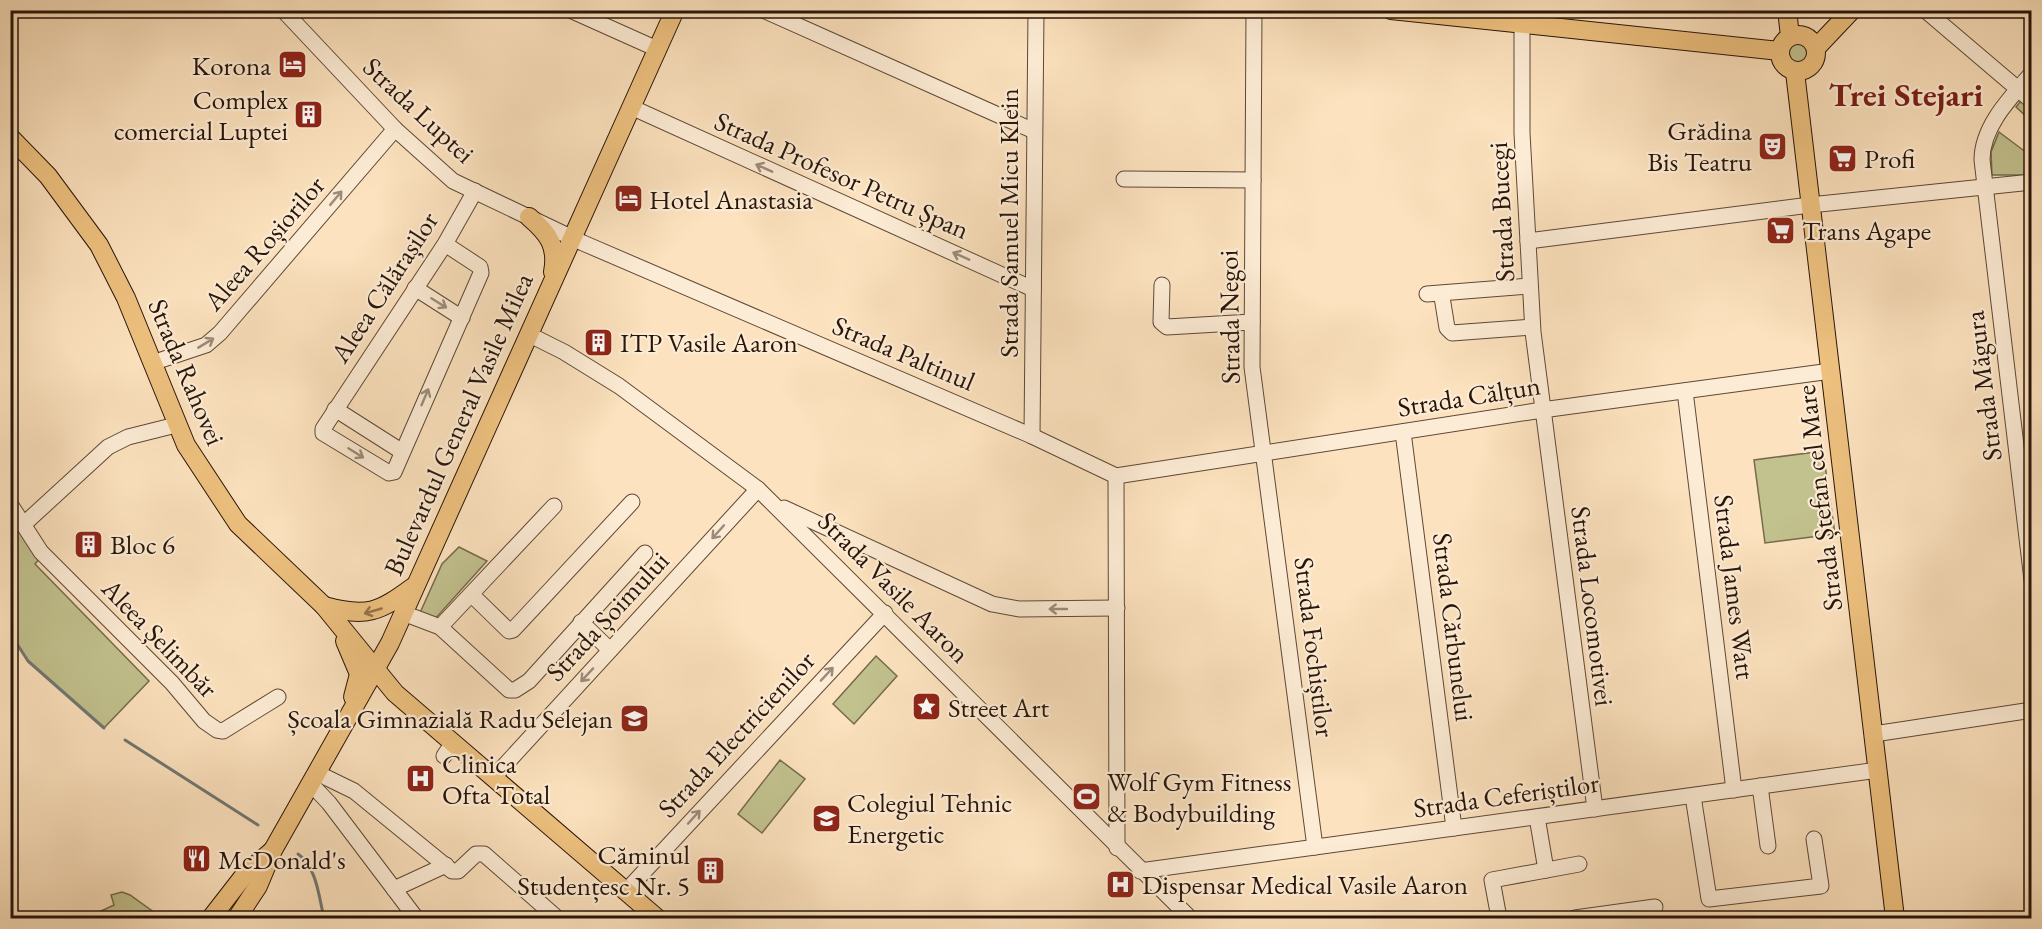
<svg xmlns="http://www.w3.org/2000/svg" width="2042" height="929" font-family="'EB Garamond',serif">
  <rect width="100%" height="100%" fill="#fce2be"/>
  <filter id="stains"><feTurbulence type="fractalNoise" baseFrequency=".00333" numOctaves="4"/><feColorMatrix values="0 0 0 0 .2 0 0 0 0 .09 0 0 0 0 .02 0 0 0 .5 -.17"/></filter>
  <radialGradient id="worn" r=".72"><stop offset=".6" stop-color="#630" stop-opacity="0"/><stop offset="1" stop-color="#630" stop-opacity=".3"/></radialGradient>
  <!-- green -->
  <g fill="#c2c28f" stroke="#756b4c" stroke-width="1.5">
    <circle cx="1798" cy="53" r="9"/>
    <polygon points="2021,101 2031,109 2031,121 2016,107"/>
    <polygon points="1999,132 2031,156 2031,175 1992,175 1991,152"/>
    <polygon points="1823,451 1835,534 1765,543 1754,460"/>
    <polygon points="10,510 41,557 35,564 149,681 104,728 28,661 11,635"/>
    <polygon points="459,547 487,561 434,620 419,615 442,564"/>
    <polygon points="876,656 897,676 854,724 833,704"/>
    <polygon points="780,760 805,779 762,833 738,814"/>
    <polygon points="122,892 130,895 162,918 86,918 114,905 111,895"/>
  </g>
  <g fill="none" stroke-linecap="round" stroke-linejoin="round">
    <!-- stream -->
    <g stroke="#727874" stroke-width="3">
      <polyline points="10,633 28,661 104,728"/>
      <polyline points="125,740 258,825"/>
      <path d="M298 854C317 867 319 898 324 918"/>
    </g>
    <defs>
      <g id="minor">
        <polyline points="283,10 395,129 453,181 583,243 1032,436 1116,476"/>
        <polyline points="570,10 657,49"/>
        <polyline points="763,10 1034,131"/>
        <polyline points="1254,10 1252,367 1315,847"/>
        <polyline points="1522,10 1522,133 1533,332 1595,809"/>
        <polyline points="1925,10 2032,101"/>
        <path d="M2032 73C2011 97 1982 126 1982 160L2032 580"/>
        <polyline points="631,107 1033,289"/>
        <polyline points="1124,179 1253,180"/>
        <polyline points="1528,241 1810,205 2032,182"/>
        <polyline points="445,244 480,267 481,273 394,472 389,473 323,433 323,429 445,244 475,191"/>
        <polyline points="1162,285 1161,322 1167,327 1252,322"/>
        <polyline points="415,288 462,318"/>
        <polyline points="1427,294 1530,286"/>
        <polyline points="1442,297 1447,328 1452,333 1532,327"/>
        <polyline points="528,334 564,352 619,386 758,489 1190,918"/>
        <polyline points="152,363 206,345 220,333 395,129"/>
        <polyline points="1685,391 1734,790"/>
        <polyline points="335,409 401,451"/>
        <polyline points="1403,432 1454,828"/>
        <polyline points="1032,436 1036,10"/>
        <polyline points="1116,476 1542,410 1831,371"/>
        <polyline points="1116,476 1117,848"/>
        <polyline points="10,504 41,552 172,683 204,721 217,730 223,731 278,697"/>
        <polyline points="784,508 992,604 1019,609 1117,608"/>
        <polyline points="23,525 108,447 128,437 176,425"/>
        <polyline points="472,595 509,631 513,630 632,502"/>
        <polyline points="403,613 440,627 509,690 515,690 529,681 645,553"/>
        <polyline points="581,622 610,650"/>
        <polyline points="440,627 554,506"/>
        <polyline points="1874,734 2032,710"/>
        <polyline points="444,756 452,744"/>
        <polyline points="317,773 354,791 452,871 458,871 476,854 484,854 557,918"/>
        <polyline points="493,778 758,489"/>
        <polyline points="311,784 329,803 416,918"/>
        <polyline points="1760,786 1768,846"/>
        <polyline points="1693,796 1709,899 1821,886 1814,839"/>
        <polyline points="1537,817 1546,870"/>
        <polyline points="1140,871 1878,770"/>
        <polyline points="394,889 446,865"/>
        <polyline points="626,891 885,613"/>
        <polyline points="1499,918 1492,880 1579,864"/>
        <polyline points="1575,918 1655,907"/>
      </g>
      <g id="major">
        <polyline points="1391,10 1780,51"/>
        <polyline points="1787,10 1790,36"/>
        <circle cx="1798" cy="53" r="18"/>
        <polyline points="1816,48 1852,10"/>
        <polyline points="1795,72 1895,918"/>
        <polyline points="10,137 48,176 99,245 126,298 186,445 238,524 324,606 395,693 657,918"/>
        <path d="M529 217C548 233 558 246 553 272"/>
        <path d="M324 606C367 618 379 612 413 587"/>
        <polyline points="345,641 359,674 353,697"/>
        <polyline points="211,918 246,873 272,851"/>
        <polyline points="237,918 258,886 273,850 390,643 675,10"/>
      </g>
    </defs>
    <!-- minor casing -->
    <use href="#minor" stroke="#5d4836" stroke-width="17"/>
    <!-- major casing -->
    <use href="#major" stroke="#281409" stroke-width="20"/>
    <!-- minor -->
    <use href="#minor" stroke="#fdecd5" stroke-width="15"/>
    <!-- major -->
    <use href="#major" stroke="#eec17f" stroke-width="18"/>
  </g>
  <!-- one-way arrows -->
  <defs><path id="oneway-shaft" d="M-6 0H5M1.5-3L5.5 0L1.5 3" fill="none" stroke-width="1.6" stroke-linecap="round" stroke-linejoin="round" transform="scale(1.5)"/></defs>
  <g stroke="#9d8b79">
    <use href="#oneway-shaft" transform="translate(764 168) rotate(-156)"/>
    <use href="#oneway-shaft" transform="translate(336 198) rotate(-50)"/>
    <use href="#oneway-shaft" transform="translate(961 256) rotate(-156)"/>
    <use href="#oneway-shaft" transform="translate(439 303) rotate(32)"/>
    <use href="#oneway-shaft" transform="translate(206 343) rotate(-31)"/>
    <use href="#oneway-shaft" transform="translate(425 397) rotate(-67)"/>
    <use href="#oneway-shaft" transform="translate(356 453) rotate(32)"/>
    <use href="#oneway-shaft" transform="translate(718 532) rotate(132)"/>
    <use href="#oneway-shaft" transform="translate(1058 609) rotate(180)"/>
    <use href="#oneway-shaft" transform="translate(827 674) rotate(-47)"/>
    <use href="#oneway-shaft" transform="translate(587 675) rotate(133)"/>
    <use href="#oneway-shaft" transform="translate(694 817) rotate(-48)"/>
  </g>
  <use stroke="#95734a" href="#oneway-shaft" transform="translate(373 611) rotate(164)"/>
  <!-- icons -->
  <defs>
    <symbol id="hotel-square" viewBox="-11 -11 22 22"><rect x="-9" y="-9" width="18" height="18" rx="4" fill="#8f2418" stroke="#fdecd5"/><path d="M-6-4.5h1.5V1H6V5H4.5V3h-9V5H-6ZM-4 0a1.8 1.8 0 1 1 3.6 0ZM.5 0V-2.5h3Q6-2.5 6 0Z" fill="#fff"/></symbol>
    <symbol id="building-square" viewBox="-11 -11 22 22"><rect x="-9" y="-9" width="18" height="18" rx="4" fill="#8f2418" stroke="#fdecd5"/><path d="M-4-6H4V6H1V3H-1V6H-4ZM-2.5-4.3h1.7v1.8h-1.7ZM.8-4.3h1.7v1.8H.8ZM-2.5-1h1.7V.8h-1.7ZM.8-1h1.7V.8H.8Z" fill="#fff"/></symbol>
    <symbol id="theatre-square" viewBox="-11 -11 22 22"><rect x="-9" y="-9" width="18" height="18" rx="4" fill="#8f2418" stroke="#fdecd5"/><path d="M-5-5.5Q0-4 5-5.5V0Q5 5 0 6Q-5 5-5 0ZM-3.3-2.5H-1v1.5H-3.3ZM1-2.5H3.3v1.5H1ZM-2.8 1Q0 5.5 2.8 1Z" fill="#fff"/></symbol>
    <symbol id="supermarket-square" viewBox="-11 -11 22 22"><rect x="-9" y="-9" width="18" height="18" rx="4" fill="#8f2418" stroke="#fdecd5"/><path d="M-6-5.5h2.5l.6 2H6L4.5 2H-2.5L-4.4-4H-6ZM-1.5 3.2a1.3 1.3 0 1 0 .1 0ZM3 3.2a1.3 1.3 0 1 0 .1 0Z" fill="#fff"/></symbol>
    <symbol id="sight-square" viewBox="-11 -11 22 22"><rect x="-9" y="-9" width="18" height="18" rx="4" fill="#8f2418" stroke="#fdecd5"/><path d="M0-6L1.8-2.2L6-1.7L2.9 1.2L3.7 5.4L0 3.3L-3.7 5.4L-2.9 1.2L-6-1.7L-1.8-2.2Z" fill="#fff"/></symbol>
    <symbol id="school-square" viewBox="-11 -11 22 22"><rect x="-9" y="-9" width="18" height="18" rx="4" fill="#8f2418" stroke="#fdecd5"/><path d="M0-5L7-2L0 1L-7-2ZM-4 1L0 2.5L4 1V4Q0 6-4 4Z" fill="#fff"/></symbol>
    <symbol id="hospital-square" viewBox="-11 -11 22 22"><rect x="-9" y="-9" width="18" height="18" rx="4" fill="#8f2418" stroke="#fdecd5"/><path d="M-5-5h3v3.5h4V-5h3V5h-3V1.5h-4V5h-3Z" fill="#fff"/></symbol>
    <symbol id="stadium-square" viewBox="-11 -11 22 22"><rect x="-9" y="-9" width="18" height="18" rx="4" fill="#8f2418" stroke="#fdecd5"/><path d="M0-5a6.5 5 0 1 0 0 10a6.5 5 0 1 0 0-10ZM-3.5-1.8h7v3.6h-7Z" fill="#fff"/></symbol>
    <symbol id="restaurant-square" viewBox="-11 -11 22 22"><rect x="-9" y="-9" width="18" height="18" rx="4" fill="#8f2418" stroke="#fdecd5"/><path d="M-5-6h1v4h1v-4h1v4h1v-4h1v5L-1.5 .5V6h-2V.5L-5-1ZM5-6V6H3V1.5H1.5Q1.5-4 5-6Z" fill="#fff"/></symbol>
  </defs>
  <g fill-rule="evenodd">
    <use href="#hotel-square" x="276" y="48" width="33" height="33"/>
    <use href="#building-square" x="292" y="98" width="33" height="33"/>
    <use href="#theatre-square" x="1756" y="130" width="33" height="33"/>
    <use href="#supermarket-square" x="1826" y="142" width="33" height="33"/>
    <use href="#hotel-square" x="612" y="182" width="33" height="33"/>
    <use href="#supermarket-square" x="1764" y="214" width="33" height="33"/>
    <use href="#building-square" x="582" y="326" width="33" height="33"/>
    <use href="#building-square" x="72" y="528" width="33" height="33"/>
    <use href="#sight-square" x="910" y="690" width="33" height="33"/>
    <use href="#school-square" x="618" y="702" width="33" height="33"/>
    <use href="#hospital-square" x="404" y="762" width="33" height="33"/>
    <use href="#stadium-square" x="1070" y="780" width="33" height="33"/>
    <use href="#school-square" x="810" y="802" width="33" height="33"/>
    <use href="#restaurant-square" x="180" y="842" width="33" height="33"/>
    <use href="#building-square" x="694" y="854" width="33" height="33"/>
    <use href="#hospital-square" x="1104" y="868" width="33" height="33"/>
  </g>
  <g text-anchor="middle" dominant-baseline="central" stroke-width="4.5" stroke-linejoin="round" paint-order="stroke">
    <!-- poi labels -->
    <g font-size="27" fill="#281409" stroke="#fdecd5" text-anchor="start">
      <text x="271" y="65" text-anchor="end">Korona</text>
      <text x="288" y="99" text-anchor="end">Complex<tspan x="288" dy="31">comercial Luptei</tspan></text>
      <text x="1752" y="130" text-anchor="end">Grădina<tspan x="1752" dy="31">Bis Teatru</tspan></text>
      <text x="1864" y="158">Profi</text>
      <text x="649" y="199">Hotel Anastasia</text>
      <text x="1802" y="230">Trans Agape</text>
      <text x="620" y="342">ITP Vasile Aaron</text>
      <text x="110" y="544">Bloc 6</text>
      <text x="948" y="707">Street Art</text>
      <text x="613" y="718" text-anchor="end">Școala Gimnazială Radu Selejan</text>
      <text x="442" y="763">Clinica<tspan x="442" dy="31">Ofta Total</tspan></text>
      <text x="1107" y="781">Wolf Gym Fitness<tspan x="1107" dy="31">&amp; Bodybuilding</tspan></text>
      <text x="847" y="802">Colegiul Tehnic<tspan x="847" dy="31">Energetic</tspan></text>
      <text x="690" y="854" text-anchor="end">Căminul<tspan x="690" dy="31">Studențesc Nr. 5</tspan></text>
      <text x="218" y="859">McDonald's</text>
      <text x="1142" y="884">Dispensar Medical Vasile Aaron</text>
    </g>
    <!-- street labels -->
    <g font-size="27" fill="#281409" stroke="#fdecd5">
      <text transform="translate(419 110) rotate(43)">Strada Luptei</text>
      <text transform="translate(842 175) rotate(24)">Strada Profesor Petru Șpan</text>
      <text transform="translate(1501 212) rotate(-93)">Strada Bucegi</text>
      <text transform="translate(1008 223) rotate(-90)">Strada Samuel Micu Klein</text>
      <text transform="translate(264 243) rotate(-49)">Aleea Roșiorilor</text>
      <text transform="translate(384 287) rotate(-57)">Aleea Călărașilor</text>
      <text transform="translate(1229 317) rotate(-91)">Strada Negoi</text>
      <text transform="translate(904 353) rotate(23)">Strada Paltinul</text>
      <text transform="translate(187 372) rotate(67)">Strada Rahovei</text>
      <text transform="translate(1983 386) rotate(-97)">Strada Măgura</text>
      <text transform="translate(1469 396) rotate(-9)">Strada Călțun</text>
      <text transform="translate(458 424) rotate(-66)">Bulevardul General Vasile Milea</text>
      <text transform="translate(1819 498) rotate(-97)">Strada Ștefan cel Mare</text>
      <text transform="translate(894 587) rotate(45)">Strada Vasile Aaron</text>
      <text transform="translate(1735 587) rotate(83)">Strada James Watt</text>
      <text transform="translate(1593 606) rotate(83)">Strada Locomotivei</text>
      <text transform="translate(607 616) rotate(-47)">Strada Șoimului</text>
      <text transform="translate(1454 627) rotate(83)">Strada Cărbunelui</text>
      <text transform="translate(160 638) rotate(46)">Aleea Șelimbăr</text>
      <text transform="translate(1315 647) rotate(83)">Strada Fochiștilor</text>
      <text transform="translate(736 734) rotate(-47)">Strada Electricienilor</text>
      <text transform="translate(1506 795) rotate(-8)">Strada Ceferiștilor</text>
    </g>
    <!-- district labels -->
    <g font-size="33" font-weight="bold" fill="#7a1f14" stroke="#fdecd5">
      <text x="1906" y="94">Trei Stejari</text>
    </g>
  </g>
  <!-- margin -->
  <rect width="2042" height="929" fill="none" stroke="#fce2be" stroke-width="36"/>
  <rect x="12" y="12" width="2018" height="905" fill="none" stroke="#281409" stroke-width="3"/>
  <rect x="18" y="18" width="2006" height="893" fill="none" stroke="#281409" stroke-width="1.5"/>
  <rect width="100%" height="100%" filter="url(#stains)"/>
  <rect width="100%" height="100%" fill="url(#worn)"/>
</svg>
